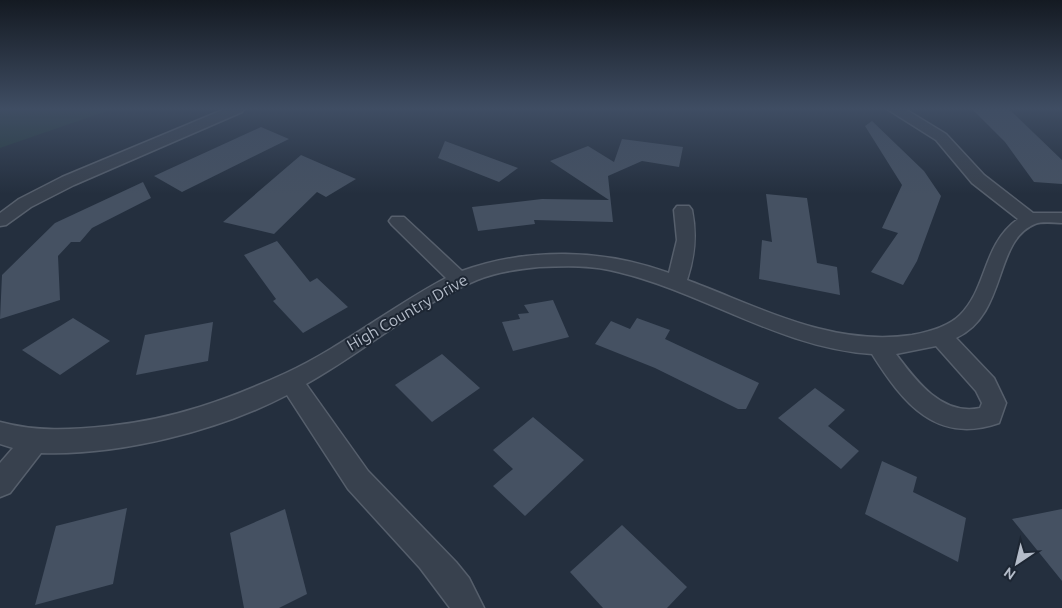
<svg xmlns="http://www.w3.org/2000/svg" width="1062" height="608" font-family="Ubuntu,sans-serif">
  <rect width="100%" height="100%" fill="#242f3e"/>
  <!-- green -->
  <polygon fill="#263c3f" points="0,109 113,109 0,148"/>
  <!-- building -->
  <g fill="#455162">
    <polygon points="972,109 1009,109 1062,160 1062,184 1034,182 1005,142"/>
    <polygon points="872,121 924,171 941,196 917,261 903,285 871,272 898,233 882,228 902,185 865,126"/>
    <polygon points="261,127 289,139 182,192 154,176"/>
    <polygon points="622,139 683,147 679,167 642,161 608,176 613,222 534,220 535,224 478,231 472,207 542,199 609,200 550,161 588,146 614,162"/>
    <polygon points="445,141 518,168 499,182 438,158"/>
    <polygon points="301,155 356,179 326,197 317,192 274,234 223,222"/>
    <polygon points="143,182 151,198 92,228 80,242 71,242 58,256 60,300 0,319 2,275 55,223"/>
    <polygon points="766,194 807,198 817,263 837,267 840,295 759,279 762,240 772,242"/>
    <polygon points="277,241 310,282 317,278 348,307 303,333 273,301 276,299 244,255"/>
    <polygon points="553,300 569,337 513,351 502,322 520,319 518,314 529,313 524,305"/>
    <polygon points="73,318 110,341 60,375 22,350"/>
    <polygon points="637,318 670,330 665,339 759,383 746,409 738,409 655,368 595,344 611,321 630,329"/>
    <polygon points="213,322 208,361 136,375 145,335"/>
    <polygon points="442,354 480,388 432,422 395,385"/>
    <polygon points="815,388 845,410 828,426 859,451 841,469 778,418"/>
    <polygon points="533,417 584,460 525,516 493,486 513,469 493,450"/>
    <polygon points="882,461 917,477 913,492 966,518 958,562 865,514"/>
    <polygon points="127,508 113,584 35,605 56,526"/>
    <polygon points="285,509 307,594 279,608 244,608 230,533"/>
    <polygon points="1062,509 1062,581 1012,519"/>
    <polygon points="622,525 687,587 667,608 603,608 570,572"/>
  </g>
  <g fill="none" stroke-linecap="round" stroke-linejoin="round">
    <defs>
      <g id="street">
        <polygon points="225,109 244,109 242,112 74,185 31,207 6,225 0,226 0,213 19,199 62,177"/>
        <path d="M887 109H905L946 134 984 175 1033 213H1062V223C1054 223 1043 221 1035 224 993 241 1008 314 956 338L994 378 1006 403 999 423C936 445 903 403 872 354 781 348 705 293 618 272 593 265 565 266 539 267 518 269 497 272 477 280 416 305 364 352 306 384L368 471 456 562 469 578 484 608H450L420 568 348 489 287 395C218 431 119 456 41 453L10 493 0 497V463L13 448 0 444V422C37 432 71 430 109 426 174 419 227 400 286 373 342 347 391 307 446 278L392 225 389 221 392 217H404L462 271C529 247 603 249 669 273L677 240 674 210 677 206H689L692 210C697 235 695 256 687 280 760 307 831 347 912 335 928 332 948 327 960 315 988 287 982 245 1018 219L972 183 936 140ZM936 346 976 391 982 403 980 408C942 416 916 381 896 354Z"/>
      </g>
    </defs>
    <!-- street casing -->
    <use href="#street" stroke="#565f6c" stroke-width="3"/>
    <!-- street -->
    <use href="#street" fill="#38414e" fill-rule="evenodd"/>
  </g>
  <!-- sky -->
  <linearGradient id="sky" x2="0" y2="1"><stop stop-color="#141a22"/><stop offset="0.56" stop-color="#3f4d63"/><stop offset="1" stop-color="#3f4d63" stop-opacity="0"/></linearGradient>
  <rect width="1062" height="194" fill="url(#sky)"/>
  <g text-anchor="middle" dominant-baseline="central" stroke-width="4" stroke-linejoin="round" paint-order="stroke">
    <!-- street labels -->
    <g font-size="16" fill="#b4bcc9" stroke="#1d2633">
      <text transform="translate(407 312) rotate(-30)">High Country Drive</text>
    </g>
  </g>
  <!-- north arrow -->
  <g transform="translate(1017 563) rotate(215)" stroke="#1d2633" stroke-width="4" paint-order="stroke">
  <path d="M0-4L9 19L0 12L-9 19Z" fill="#b4bcc9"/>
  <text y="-8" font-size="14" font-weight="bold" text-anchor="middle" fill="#b4bcc9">N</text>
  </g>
</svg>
